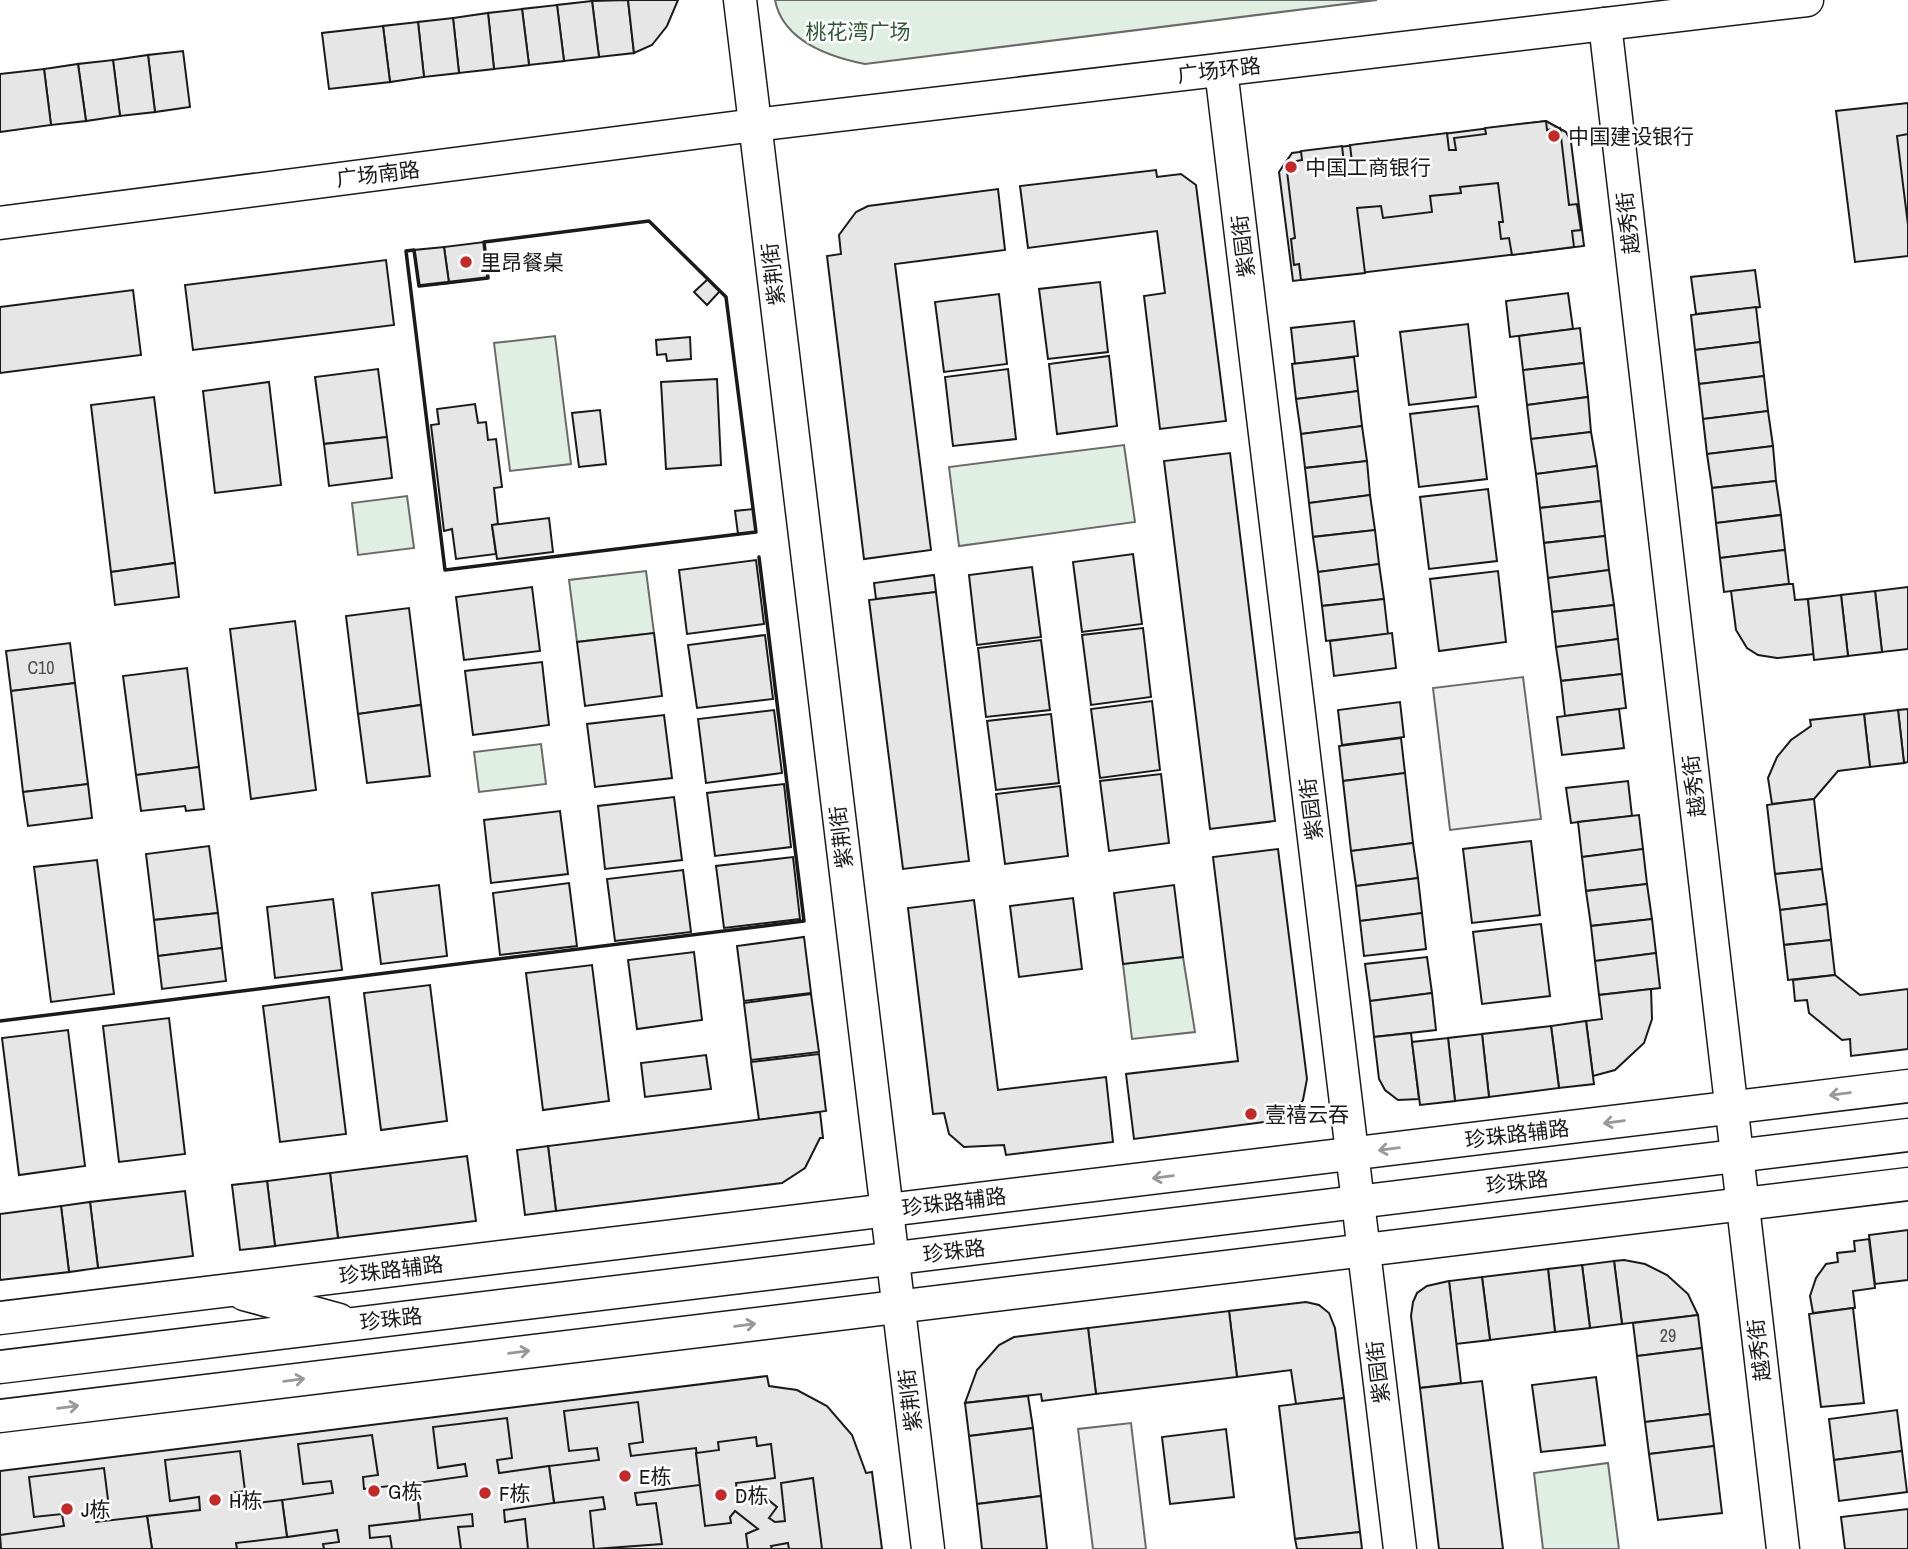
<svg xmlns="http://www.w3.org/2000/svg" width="1908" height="1549" font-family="'Archivo Narrow','Noto Sans SC',sans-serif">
  <rect width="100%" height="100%" fill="#fff"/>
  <!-- green -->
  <g fill="#e0efe3" stroke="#6a6a6a" stroke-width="2">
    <path d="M775 0H1377L865 64C830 57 783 41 775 0Z"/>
    <polygon points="555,336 571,464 510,471 494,343"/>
    <polygon points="1124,445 1135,522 959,546 949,467"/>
    <polygon points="407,496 414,548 358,555 352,503"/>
    <polygon points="646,571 654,633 577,642 569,580"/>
    <polygon points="541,744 546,784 479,792 474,752"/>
    <polygon points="1183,957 1195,1032 1132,1039 1123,964"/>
    <polygon points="1608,1463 1619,1549 1543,1549 1534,1473"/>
  </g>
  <!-- parking -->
  <g fill="#ededed" stroke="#6a6a6a" stroke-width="2">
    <polygon points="1523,677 1541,819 1450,830 1433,688"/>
    <polygon points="1131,1423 1146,1549 1093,1549 1078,1429"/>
  </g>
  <!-- building -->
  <g fill="#e6e6e6" stroke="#1a1a1a" stroke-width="2">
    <polygon points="628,0 634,53 599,57 592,1"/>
    <polygon points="628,0 678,0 667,26 652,45 634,53"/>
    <polygon points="592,1 599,57 564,61 557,5"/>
    <polygon points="557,5 564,61 529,65 522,9"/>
    <polygon points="522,9 529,65 494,69 488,13"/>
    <polygon points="488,13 494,69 459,73 453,18"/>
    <polygon points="453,18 459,73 424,77 418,22"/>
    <polygon points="418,22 424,77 390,82 383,26"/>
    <polygon points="383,26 390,82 329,89 322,33"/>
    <polygon points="183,51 190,107 155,112 148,55"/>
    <polygon points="148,55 155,112 120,116 113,60"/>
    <polygon points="113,60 120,116 86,121 78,64"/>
    <polygon points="78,64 86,121 51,125 44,69"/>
    <polygon points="44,69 51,125 0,132 0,74"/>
    <polygon points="1908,103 1908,256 1855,262 1836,111"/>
    <polygon points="1546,121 1566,132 1571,142 1584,246 1293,281 1279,172 1292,153"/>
    <polygon points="1546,121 1547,130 1560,128 1569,205 1577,204 1581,230 1572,231 1574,247 1512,255 1509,238 1501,239 1499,222 1503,222 1498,183 1460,187 1461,193 1430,196 1432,212 1383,218 1381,206 1357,208 1365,273 1301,280 1299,264 1294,265 1291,239 1295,238 1286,163 1302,160 1301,151 1342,146 1344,163 1352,162 1350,145 1447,133 1449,150 1456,150 1454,138 1486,134 1485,128"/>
    <polygon points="1908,134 1908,225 1897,136"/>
    <polygon points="1156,170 1157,177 1181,174 1196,185 1226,421 1160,429 1144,296 1165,293 1157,231 1028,248 1020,186"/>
    <polygon points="998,189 1005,250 895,264 931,550 864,559 827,256 841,254 839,235 856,212 868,206"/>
    <polygon points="484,242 488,278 449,283 444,247"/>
    <polygon points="444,247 449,283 419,286 414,250"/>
    <polygon points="386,260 394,325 193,350 185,285"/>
    <polygon points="1755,270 1760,307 1696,314 1691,277"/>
    <polygon points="708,279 720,291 707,305 694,292"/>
    <polygon points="1100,282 1108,352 1048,359 1039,289"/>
    <polygon points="133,290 141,355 0,373 0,307"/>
    <polygon points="1568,293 1573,329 1510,337 1506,301"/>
    <polygon points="999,294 1007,364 944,372 935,302"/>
    <polygon points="1756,307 1760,342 1695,350 1691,315"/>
    <polygon points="1354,321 1358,356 1295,364 1291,328"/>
    <polygon points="1468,324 1476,397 1409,405 1400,332"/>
    <polygon points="1580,328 1584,363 1523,370 1519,336"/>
    <polygon points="690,337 691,359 667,361 666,354 657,355 656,340"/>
    <polygon points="1760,342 1764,376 1699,384 1695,350"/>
    <polygon points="1109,356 1117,426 1057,434 1049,364"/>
    <polygon points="1354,357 1358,391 1296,399 1292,364"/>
    <polygon points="1584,363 1588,397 1527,405 1523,370"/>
    <polygon points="378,369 387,437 324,444 315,377"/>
    <polygon points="1008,369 1016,439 953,446 945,377"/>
    <polygon points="1764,376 1768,411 1703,419 1699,384"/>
    <polygon points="717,379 721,465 666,469 661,382"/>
    <polygon points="269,382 281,485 215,493 203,391"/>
    <polygon points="1358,391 1362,426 1301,434 1296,399"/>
    <polygon points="154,397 175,563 111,572 91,405"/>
    <polygon points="1588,397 1591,432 1531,439 1527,405"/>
    <polygon points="475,404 478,423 486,422 488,440 496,439 502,487 494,488 498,524 492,525 496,554 456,559 452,529 444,531 431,425 439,424 437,409"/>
    <polygon points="1478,406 1487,479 1419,487 1410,414"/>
    <polygon points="600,410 606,464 579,467 572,413"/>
    <polygon points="1768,411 1773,446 1707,454 1703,419"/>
    <polygon points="1362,426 1367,461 1305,468 1301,434"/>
    <polygon points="1591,432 1597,466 1536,474 1531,439"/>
    <polygon points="387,437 392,478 329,486 324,444"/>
    <polygon points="1773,446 1776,481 1712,488 1707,454"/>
    <polygon points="1230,453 1275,821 1210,829 1164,461"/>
    <polygon points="1367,461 1370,495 1309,503 1305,468"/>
    <polygon points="1597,466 1601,501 1540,508 1536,474"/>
    <polygon points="1776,481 1781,515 1716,523 1712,488"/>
    <polygon points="1488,489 1497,561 1429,569 1420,497"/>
    <polygon points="1370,495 1375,530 1313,537 1309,503"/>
    <polygon points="1601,501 1605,536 1544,543 1540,508"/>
    <polygon points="753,509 756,532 738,534 735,511"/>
    <polygon points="1781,515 1785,550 1720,558 1716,523"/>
    <polygon points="549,518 553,552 497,559 492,525"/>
    <polygon points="1375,530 1379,564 1318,572 1313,537"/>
    <polygon points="1605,536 1609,570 1548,578 1544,543"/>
    <polygon points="1785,550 1789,584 1724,592 1720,558"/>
    <polygon points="1133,554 1142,624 1082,632 1073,562"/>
    <polygon points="756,560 764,624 687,634 679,570"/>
    <polygon points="175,563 179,597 115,605 111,572"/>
    <polygon points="1379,564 1384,599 1322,606 1318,572"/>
    <polygon points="1032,567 1041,637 977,645 969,575"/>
    <polygon points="1609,570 1614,605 1552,612 1548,578"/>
    <polygon points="1498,571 1506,642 1439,651 1430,579"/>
    <polygon points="934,575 936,592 876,599 874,583"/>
    <polygon points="1789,584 1793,584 1795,600 1808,599 1814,654 1777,658 1758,655 1747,648 1736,630 1731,591"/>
    <polygon points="532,587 540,651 464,660 456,597"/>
    <polygon points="1908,587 1908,649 1882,652 1875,591"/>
    <polygon points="1875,591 1882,652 1848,656 1841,595"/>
    <polygon points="936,592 969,861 903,869 869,600"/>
    <polygon points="1841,595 1848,656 1814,660 1808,599"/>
    <polygon points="1384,599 1388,634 1326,641 1322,606"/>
    <polygon points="1614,605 1618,639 1556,647 1552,612"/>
    <polygon points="409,608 421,705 358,714 346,616"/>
    <polygon points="295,621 316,790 251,799 230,629"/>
    <polygon points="1143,628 1151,697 1091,705 1082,635"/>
    <polygon points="654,633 662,696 585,706 577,642"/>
    <polygon points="1392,633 1396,668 1334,676 1330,641"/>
    <polygon points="765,635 773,699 697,708 688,645"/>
    <polygon points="1618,639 1622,674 1561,681 1556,647"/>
    <polygon points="1041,640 1050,710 986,717 978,648"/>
    <polygon points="70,643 75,683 11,691 6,651"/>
    <polygon points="542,662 549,725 473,735 465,671"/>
    <polygon points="187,668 199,767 136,775 123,676"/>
    <polygon points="1622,674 1626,708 1565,716 1561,681"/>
    <polygon points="75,683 88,784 23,792 11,691"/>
    <polygon points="1152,701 1160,770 1100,778 1091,709"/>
    <polygon points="1400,702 1404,737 1342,745 1338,710"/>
    <polygon points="421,705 430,776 367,783 358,714"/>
    <polygon points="1619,709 1624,748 1562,755 1557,717"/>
    <polygon points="1908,709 1908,762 1904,763 1898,710"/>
    <polygon points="774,710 782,773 706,783 698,719"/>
    <polygon points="1898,710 1904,763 1870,767 1864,714"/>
    <polygon points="1051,714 1059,783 996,790 987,721"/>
    <polygon points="1864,714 1870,767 1838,771 1814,799 1772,804 1768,778 1777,757 1791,740 1811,726 1810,720"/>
    <polygon points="664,715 672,778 595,787 587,724"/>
    <polygon points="1401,738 1405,773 1343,781 1339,746"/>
    <polygon points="199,767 204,809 186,811 185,806 141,811 136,775"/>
    <polygon points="1405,773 1413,843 1351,851 1343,781"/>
    <polygon points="1161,774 1169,843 1109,851 1100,781"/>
    <polygon points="1628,781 1632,816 1571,823 1566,788"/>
    <polygon points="88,784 92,818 28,826 23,792"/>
    <polygon points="784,784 791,847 715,856 707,793"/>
    <polygon points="1060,786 1068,856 1005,864 996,794"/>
    <polygon points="674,797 682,860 605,869 598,806"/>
    <polygon points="1814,799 1822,869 1775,874 1767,805"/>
    <polygon points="560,811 568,874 491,883 484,820"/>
    <polygon points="1639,815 1643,849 1582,857 1578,822"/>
    <polygon points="1531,841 1540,915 1472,923 1463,849"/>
    <polygon points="1413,843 1418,878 1356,886 1351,851"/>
    <polygon points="209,846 218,913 154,920 146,854"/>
    <polygon points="1278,849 1307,1079 1303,1100 1291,1116 1280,1120 1134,1139 1126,1074 1238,1061 1213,857"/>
    <polygon points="1643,849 1647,884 1586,891 1582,857"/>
    <polygon points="793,857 800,919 724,928 716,866"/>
    <polygon points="97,860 114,994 51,1002 34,867"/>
    <polygon points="1822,869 1827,904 1780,910 1775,874"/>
    <polygon points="683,870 691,932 615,941 607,879"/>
    <polygon points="1418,878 1422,913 1360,921 1356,886"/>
    <polygon points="569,883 577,946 500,955 493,893"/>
    <polygon points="1647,884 1652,919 1591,926 1586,891"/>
    <polygon points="439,885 447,956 381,964 372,893"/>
    <polygon points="1174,885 1183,957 1123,964 1114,893"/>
    <polygon points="1073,898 1082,969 1019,977 1010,906"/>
    <polygon points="333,899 342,970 275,978 267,907"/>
    <polygon points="974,900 998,1090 1106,1077 1113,1142 1006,1155 1004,1145 964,1147 949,1134 944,1113 933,1114 908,908"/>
    <polygon points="1827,904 1831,940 1784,945 1780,910"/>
    <polygon points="218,913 222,948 158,956 154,920"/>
    <polygon points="1422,913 1426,949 1364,956 1360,921"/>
    <polygon points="1652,919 1656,953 1595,961 1591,926"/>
    <polygon points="1541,924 1550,996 1482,1004 1473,932"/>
    <polygon points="804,937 811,993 744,1001 737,946"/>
    <polygon points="1831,940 1835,975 1788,980 1784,945"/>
    <polygon points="222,948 226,981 162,989 158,956"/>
    <polygon points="694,952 702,1020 637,1029 628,960"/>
    <polygon points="1656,953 1660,988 1599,995 1595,961"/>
    <polygon points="1427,957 1432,993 1370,1001 1365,964"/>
    <polygon points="592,965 609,1101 543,1110 526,973"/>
    <polygon points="1835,975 1860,995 1908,989 1908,1049 1851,1056 1850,1039 1842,1040 1809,1013 1807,1000 1795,1001 1793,980"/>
    <polygon points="430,985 447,1121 381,1130 364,993"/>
    <polygon points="1651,989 1652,1019 1644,1043 1615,1070 1593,1076 1586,1021 1602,1019 1599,995"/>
    <polygon points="1432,993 1436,1030 1374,1037 1370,1001"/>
    <polygon points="811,994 819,1052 751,1060 744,1003"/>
    <polygon points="329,997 346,1134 280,1142 263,1006"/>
    <polygon points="169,1018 185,1154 119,1162 103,1026"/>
    <polygon points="1586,1021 1594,1084 1559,1088 1551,1026"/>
    <polygon points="1551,1026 1559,1088 1489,1097 1482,1034"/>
    <polygon points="68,1030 85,1166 19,1175 2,1038"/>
    <polygon points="1411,1033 1419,1099 1398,1100 1385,1090 1379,1079 1374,1037"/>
    <polygon points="1482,1034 1489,1097 1455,1101 1448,1038"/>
    <polygon points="1448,1038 1455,1101 1420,1105 1412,1042"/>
    <polygon points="819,1054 826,1111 759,1120 751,1062"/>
    <polygon points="706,1055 711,1089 645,1097 641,1063"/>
    <polygon points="820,1112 823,1138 820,1138 805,1168 782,1183 556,1211 548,1146"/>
    <polygon points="548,1146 556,1211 525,1215 517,1150"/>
    <polygon points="467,1156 476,1221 338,1238 330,1173"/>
    <polygon points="330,1173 338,1238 275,1246 267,1181"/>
    <polygon points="267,1181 275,1246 240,1250 232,1185"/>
    <polygon points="185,1191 193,1256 98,1268 90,1202"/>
    <polygon points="90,1202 98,1268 69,1272 61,1206"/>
    <polygon points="61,1206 69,1272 0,1280 0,1214"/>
    <polygon points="1908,1230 1908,1280 1875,1284 1869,1235"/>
    <polygon points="1869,1239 1875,1288 1853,1291 1855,1308 1813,1313 1810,1296 1816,1278 1826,1264 1838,1262 1837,1253 1855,1251 1854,1241"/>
    <polygon points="1624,1260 1645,1264 1667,1275 1688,1294 1698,1315 1622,1324 1614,1261"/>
    <polygon points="1614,1261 1622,1324 1590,1328 1582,1265"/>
    <polygon points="1582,1265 1590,1328 1555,1332 1548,1269"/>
    <polygon points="1548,1269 1555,1332 1490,1340 1482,1277"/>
    <polygon points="1482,1277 1490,1340 1456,1344 1449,1281"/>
    <polygon points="1449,1281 1461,1383 1420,1388 1411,1316 1413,1302 1417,1293 1427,1286"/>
    <polygon points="1306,1302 1319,1305 1329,1313 1335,1328 1344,1398 1296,1404 1291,1370 1237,1377 1229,1311"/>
    <polygon points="1853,1308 1864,1403 1821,1407 1809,1314"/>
    <polygon points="1229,1311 1237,1377 1096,1394 1088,1328"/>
    <polygon points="1698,1315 1702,1348 1637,1356 1633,1323"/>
    <polygon points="1088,1328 1096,1394 1042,1401 1041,1394 965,1403 977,1370 999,1345 1014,1337"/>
    <polygon points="1702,1348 1710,1414 1645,1422 1637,1356"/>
    <polygon points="767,1376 769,1386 797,1390 827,1406 852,1435 866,1473 872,1472 882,1549 0,1549 0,1471"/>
    <polygon points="1596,1377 1605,1445 1541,1452 1532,1385"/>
    <polygon points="1482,1381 1503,1549 1439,1549 1420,1388"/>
    <polygon points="1028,1396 1033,1428 969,1436 965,1403"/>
    <polygon points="1344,1398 1360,1532 1295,1539 1279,1406"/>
    <polygon points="638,1402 643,1442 629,1444 631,1456 696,1448 700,1485 635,1493 637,1505 656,1503 662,1544 594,1549 590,1511 605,1509 603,1497 554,1503 549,1466 599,1460 597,1448 569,1451 564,1411"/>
    <polygon points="1897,1410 1902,1451 1834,1460 1829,1419"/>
    <polygon points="1710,1414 1714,1446 1649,1454 1645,1422"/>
    <polygon points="507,1418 512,1458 497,1460 499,1473 549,1466 554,1503 504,1510 505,1522 525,1519 528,1549 461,1549 458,1527 473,1526 472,1514 420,1520 416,1483 467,1476 465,1464 438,1468 433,1427"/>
    <polygon points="1033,1428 1041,1496 977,1504 969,1436"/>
    <polygon points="1226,1429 1234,1497 1170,1504 1162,1437"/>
    <polygon points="372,1435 378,1475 363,1477 364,1489 416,1483 420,1520 369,1526 370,1538 390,1536 392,1549 324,1549 323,1544 339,1542 337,1530 287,1537 282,1500 333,1493 331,1481 303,1484 298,1444"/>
    <polygon points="756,1437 757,1446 771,1444 775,1478 736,1483 737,1492 743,1497 751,1486 777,1507 769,1518 775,1522 785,1521 781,1483 813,1478 822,1549 789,1549 788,1543 771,1546 772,1549 748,1549 746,1534 758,1529 735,1511 730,1517 731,1523 705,1526 696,1453 719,1450 718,1442"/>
    <polygon points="1714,1446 1722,1513 1658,1520 1649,1454"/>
    <polygon points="240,1451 245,1491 230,1493 231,1506 282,1500 287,1537 236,1543 237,1549 152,1549 147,1516 200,1510 199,1497 170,1501 165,1460"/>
    <polygon points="1902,1451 1907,1492 1839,1501 1834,1460"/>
    <polygon points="104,1468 109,1508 94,1510 96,1522 147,1516 152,1549 1,1549 0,1535 64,1526 62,1514 34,1517 29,1477"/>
    <polygon points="1041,1496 1047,1549 982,1549 977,1504"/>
    <polygon points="1908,1509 1908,1549 1845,1549 1841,1517"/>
    <polygon points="1360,1532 1362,1549 1297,1549 1295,1539"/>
  </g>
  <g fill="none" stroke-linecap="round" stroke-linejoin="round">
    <defs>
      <g id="minor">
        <polyline points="740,0 928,1549"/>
        <polyline points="1605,24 1783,1549"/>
        <polyline points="1221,70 1400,1549"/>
        <polyline points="0,223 755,125 1807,0"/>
        <polyline points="244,1294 339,1320"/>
        <polyline points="0,1318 1908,1086"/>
        <polyline points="0,1367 1908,1135"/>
        <polyline points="0,1416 1908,1184"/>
      </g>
    </defs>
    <!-- minor casing -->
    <use href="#minor" stroke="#1a1a1a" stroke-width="35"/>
    <!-- minor -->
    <use href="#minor" stroke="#fff" stroke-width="32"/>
    <!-- wall -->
    <g stroke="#1a1a1a" stroke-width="3.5">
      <polygon points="649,221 726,297 756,532 445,570 406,251 414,250 419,286 488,278 484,242"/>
      <polyline points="0,1021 804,921 759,557"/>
    </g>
  </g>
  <!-- one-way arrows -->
  <defs><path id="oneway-shaft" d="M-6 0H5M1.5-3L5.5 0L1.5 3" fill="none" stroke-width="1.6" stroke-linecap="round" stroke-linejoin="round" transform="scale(1.75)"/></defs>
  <g stroke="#989898">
    <use href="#oneway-shaft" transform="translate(1840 1094) rotate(173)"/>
    <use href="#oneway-shaft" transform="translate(1614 1122) rotate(173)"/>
    <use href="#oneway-shaft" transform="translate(1389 1149) rotate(173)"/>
    <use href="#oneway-shaft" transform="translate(1163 1177) rotate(173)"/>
    <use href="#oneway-shaft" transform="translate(745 1325) rotate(-7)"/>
    <use href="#oneway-shaft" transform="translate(519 1352) rotate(-7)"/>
    <use href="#oneway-shaft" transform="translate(294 1380) rotate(-7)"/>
    <use href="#oneway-shaft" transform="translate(68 1407) rotate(-7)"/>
  </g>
  <!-- markers -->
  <g fill="#c62828" stroke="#fff" stroke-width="2.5">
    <circle cx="1554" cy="136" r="7"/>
    <circle cx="1291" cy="167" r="7"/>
    <circle cx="466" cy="262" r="7"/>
    <circle cx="1251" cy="1114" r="7"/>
    <circle cx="625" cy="1476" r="7"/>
    <circle cx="374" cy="1491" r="7"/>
    <circle cx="485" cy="1493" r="7"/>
    <circle cx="721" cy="1495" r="7"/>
    <circle cx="215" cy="1500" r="7"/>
    <circle cx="67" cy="1509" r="7"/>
  </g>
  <g text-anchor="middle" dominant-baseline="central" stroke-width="5" stroke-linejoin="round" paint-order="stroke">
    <!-- number labels -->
    <g font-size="18" fill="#4d4d4d">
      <text x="41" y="667">C10</text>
      <text x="1668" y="1335">29</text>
    </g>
    <!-- park labels -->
    <g font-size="21" fill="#2b5a34" stroke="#fff">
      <text x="858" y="31">桃花湾广场</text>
    </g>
    <!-- street labels -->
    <g font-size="21" fill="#1a1a1a" stroke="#fff">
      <text transform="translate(1219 70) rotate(-7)">广场环路</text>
      <text transform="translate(378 174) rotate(-7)">广场南路</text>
      <text transform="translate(1628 223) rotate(-97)">越秀街</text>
      <text transform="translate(1243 246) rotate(-97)">紫园街</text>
      <text transform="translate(773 274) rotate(-97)">紫荆街</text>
      <text transform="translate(1694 786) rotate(-97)">越秀街</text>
      <text transform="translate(1311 809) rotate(-97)">紫园街</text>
      <text transform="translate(841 837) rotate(-97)">紫荆街</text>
      <text transform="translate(1517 1134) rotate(-7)">珍珠路辅路</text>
      <text transform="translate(1517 1182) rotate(-7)">珍珠路</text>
      <text transform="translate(954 1202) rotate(-7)">珍珠路辅路</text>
      <text transform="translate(954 1251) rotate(-7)">珍珠路</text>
      <text transform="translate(391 1270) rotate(-7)">珍珠路辅路</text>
      <text transform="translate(391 1319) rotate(-7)">珍珠路</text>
      <text transform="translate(1759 1350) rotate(-97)">越秀街</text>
      <text transform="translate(1378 1372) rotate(-97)">紫园街</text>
      <text transform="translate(910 1400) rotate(-97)">紫荆街</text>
    </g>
    <!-- poi labels -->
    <g font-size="21" fill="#1a1a1a" stroke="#fff" text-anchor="start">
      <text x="1568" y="136">中国建设银行</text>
      <text x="1305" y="167">中国工商银行</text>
      <text x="480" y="262">里昂餐桌</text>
      <text x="1265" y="1114">壹禧云吞</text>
      <text x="639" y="1476">E栋</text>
      <text x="388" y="1491">G栋</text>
      <text x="499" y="1493">F栋</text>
      <text x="735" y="1495">D栋</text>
      <text x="229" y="1500">H栋</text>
      <text x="81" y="1509">J栋</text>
    </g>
  </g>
</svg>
